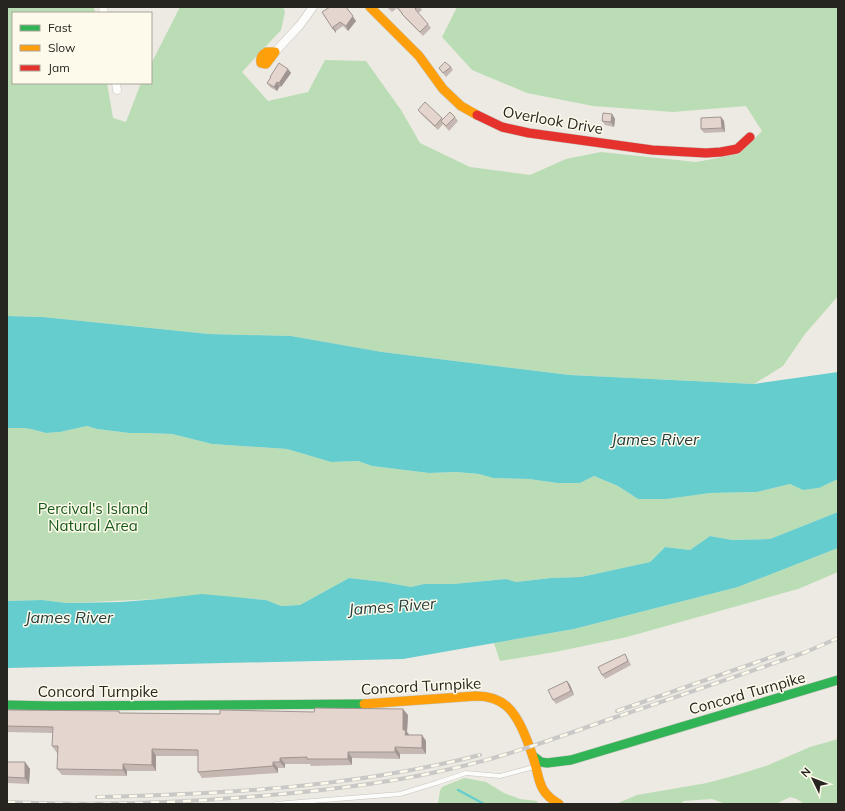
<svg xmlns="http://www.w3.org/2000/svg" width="845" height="811" font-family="Mulish,sans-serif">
  <rect width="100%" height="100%" fill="#eceae2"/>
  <!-- green -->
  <g fill="#bbddb5">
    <polygon points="7,7 94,7 95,13 13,13 13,83 107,83 113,118 126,122 141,83 151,83 151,64 180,7 283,7 285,12 281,30 242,72 268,101 308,92 325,60 366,61 401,110 420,143 470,167 530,175 566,159 601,152 696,162 739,154 762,131 746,106 673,112 593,106 527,93 472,70 442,37 457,7 838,7 838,296 805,334 783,366 754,384 570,375 382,352 291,336 209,334 43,317 7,316"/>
    <polygon points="87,426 97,429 129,433 146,433 172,434 212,444 287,449 331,462 358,461 372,466 429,473 456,472 479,474 493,478 529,479 557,483 580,483 594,476 618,486 638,499 667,499 710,493 757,492 790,484 803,490 819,488 838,479 838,512 770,539 732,540 710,536 690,550 665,547 650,562 581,577 551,578 516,582 506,579 453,584 424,584 411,587 384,582 349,578 300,605 281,606 266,600 246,598 159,599 67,603 42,600 7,601 7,428 24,428 31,429 46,433 60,432"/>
    <polygon points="838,548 838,572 798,589 627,637 555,652 500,661 494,643 574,629 738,587"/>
    <polygon points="838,739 838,804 804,804 797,799 790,797 776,804 726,804 712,799 684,801 680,804 616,804 637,795 707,783 740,774 766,766 810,747"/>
    <polygon points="464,778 486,782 504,793 520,799 537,801 538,804 431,804 438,803 440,791 442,787"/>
  </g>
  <!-- water -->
  <g fill="#65cdcd">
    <polygon points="7,316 43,317 209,334 291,336 382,352 570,375 754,384 838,372 838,479 819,488 803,490 790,484 757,492 710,493 667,499 638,499 618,486 594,476 580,483 557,483 529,479 493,478 479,474 456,472 429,473 372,466 358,461 331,462 287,449 212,444 172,434 146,433 129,433 97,429 87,426 60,432 46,433 31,429 24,428 7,428"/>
    <polygon points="838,512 838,548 738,587 574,629 403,659 7,668 7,601 42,600 67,603 121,602 159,599 202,594 266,600 281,606 300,605 349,578 384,582 411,587 424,584 453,584 506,579 516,582 551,578 581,577 650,562 665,547 690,550 710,536 732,540 770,539"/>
  </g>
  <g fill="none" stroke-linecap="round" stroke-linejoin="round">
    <!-- stream -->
    <polyline stroke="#65cdcd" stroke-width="2.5" points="458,790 484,804"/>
    <defs>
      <polyline id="lane" points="275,804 400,794 436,783 466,773 500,776 534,767"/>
      <g id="street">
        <polyline points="103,7 104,13"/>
        <polyline points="275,52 300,25 313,7"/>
        <polyline points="116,83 117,90"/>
      </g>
      <g id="fast">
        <polyline points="7,705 54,706 364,704"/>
        <polyline points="533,756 541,762 547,763 571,760 838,680"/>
      </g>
      <g id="slow">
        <polyline points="370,7 419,56 443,89 461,106 477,115"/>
        <path d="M267 52H275L266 64 261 63C260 58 262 54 267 52Z"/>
        <path d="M364 704 476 696C503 696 514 710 524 733 528 742 531 751 534 760 540 780 538 792 559 804"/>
      </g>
      <polyline id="jam" points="477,115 502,127 529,133 652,150 706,153 721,152 737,149 750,137"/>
    </defs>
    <!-- lane casing -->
    <use href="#lane" stroke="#c6c4be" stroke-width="5"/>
    <!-- street casing -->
    <use href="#street" stroke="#c6c4be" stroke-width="9"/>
    <!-- fast casing -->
    <use href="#fast" stroke="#c6c4be" stroke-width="10"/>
    <!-- slow casing -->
    <use href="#slow" stroke="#c6c4be" stroke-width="10"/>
    <!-- jam casing -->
    <use href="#jam" stroke="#c6c4be" stroke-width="10"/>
    <!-- lane -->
    <use href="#lane" stroke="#fcfcfb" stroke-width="4"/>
    <!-- street -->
    <use href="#street" stroke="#fcfcfb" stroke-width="8"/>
    <!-- fast -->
    <use href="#fast" stroke="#30b455" stroke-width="9"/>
    <!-- slow -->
    <use href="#slow" stroke="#ff9f0a" stroke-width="9"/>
    <!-- jam -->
    <use href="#jam" stroke="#e5322d" stroke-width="9"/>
    <defs>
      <g id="rail">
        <polyline points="617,711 783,653"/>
        <path d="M97 797C226 794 355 787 480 755"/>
        <path d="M7 802C95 806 183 803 271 795 329 790 388 783 446 770 501 758 554 739 607 720 674 698 740 675 806 652L838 638"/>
      </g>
    </defs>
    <!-- rail casing -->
    <use href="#rail" stroke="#c9c8c6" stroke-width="4"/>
    <!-- rail -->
    <use href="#rail" stroke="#fefaeb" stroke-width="2.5" stroke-dasharray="8" stroke-linecap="butt"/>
  </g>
  <!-- wall -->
  <g fill="#c5b7b2">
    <polygon points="346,7 356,21 348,31 343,26 336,31 336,33 322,12"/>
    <polygon points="387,7 420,7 422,10 418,13 428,24 431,28 423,36 405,18 402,14 397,8 392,12"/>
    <polygon points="451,67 453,70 446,77 439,68"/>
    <polygon points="288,69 291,73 281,87 280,86 277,91 270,87 267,83 271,78 270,77"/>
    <polygon points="418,110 442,118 443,119 455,117 458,121 449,131 443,124 438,130 421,114"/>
    <polygon points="612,114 615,119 614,127 605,125 602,121"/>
    <polygon points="721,117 724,121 725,132 704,133 701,129"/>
    <polygon points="625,654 631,665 605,679 602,675"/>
    <polygon points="567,681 570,685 574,695 556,704 553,700"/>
    <polygon points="7,710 119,711 120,713 220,714 408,715 407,732 409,735 422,735 426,741 426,754 400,754 400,759 352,758 352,765 311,766 310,764 285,764 285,768 278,768 278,773 202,778 198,772 198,756 156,756 156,771 127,771 127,776 62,775 57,769 58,753 57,753 52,746 53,733 7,732"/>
    <polygon points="7,762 25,762 30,769 29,784 7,783"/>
  </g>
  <!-- shaded-wall -->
  <g fill="#a09591">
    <polygon points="346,7 356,21 348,31 346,26"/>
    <polygon points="333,27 336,31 336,33 333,29"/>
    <polygon points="288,69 291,73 281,87 279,83"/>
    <polygon points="277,82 280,86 277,91 274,87"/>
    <polygon points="612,114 615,119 614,127 611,122"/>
    <polygon points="721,117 724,121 725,132 722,128"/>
    <polygon points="567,681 570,685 574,695 571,691"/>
    <polygon points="403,709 408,715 407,732 410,736 405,735 403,730"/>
    <polygon points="422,735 426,741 426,754 422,748"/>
    <polygon points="395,747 400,754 400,759 395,752"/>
    <polygon points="152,749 156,756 156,771 152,765"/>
    <polygon points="348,752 352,758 352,765 348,759"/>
    <polygon points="280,758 285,764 285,768 280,762"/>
    <polygon points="25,762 30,769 29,784 25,778"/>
    <polygon points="273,762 278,768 278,773 273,766"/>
    <polygon points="123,764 127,771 127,776 123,770"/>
  </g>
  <!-- building -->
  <g fill="#e5d5cf" stroke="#a09591">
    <polygon points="330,7 346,7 353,16 346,26 340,22 333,27 333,29 322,12"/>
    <polygon points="397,7 417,7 415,9 428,24 420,32 402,14 402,13"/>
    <polygon points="445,62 451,67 443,73 439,68"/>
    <polygon points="279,63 288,69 279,83 277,82 274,87 267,83 271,77 270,77"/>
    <polygon points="425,102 442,118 435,126 418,110"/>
    <polygon points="450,112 455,117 446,126 441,121"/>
    <polygon points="603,113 612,114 611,122 602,121"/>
    <polygon points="721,117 722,128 701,129 701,118"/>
    <polygon points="625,654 628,661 602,675 598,667"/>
    <polygon points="567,681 571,691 553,700 548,690"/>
    <polygon points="315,708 403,709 403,730 406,730 405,735 422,735 422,748 395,747 395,752 348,752 348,759 307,759 307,757 280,758 280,762 273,762 273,766 198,772 198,750 152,749 152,765 123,764 123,770 57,769 58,746 52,746 53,727 7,726 7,710 119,711 119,713 220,714 220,710 314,712"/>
    <polygon points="7,762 25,762 25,778 7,777"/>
  </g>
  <g text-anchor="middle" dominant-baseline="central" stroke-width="3" stroke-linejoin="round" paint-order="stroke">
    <!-- street labels -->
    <g font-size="15" fill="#262520" stroke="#fefaeb">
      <text transform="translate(553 120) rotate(10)">Overlook Drive</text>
      <text transform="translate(421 686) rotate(-3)">Concord Turnpike</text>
      <text x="98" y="691">Concord Turnpike</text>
      <text transform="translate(747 693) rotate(-16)">Concord Turnpike</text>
    </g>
    <!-- park labels -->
    <g font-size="15" fill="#155917" stroke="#fefaeb">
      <text x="93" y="508">Percival's Island<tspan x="93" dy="17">Natural Area</tspan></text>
    </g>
    <!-- water labels -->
    <g font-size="16" font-style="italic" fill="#253c3d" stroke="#fefaeb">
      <text x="655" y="439">James River</text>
      <text transform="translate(392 606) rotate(-4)">James River</text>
      <text x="69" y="617">James River</text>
    </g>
  </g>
  <!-- border -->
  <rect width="845" height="811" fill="none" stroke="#262520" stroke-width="16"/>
  <!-- legend -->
  <rect x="12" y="12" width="140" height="72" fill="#fefaeb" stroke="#a8a59a"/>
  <rect x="20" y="25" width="20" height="6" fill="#30b455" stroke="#a8a59a"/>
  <text x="48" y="32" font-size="12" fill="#262520">Fast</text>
  <rect x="20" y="45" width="20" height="6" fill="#ff9f0a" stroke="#a8a59a"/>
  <text x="48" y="52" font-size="12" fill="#262520">Slow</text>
  <rect x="20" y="65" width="20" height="6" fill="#e5322d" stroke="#a8a59a"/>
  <text x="48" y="72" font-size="12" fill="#262520">Jam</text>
  <!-- north arrow -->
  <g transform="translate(813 779) rotate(313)" stroke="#fefaeb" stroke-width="3" paint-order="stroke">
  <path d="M0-3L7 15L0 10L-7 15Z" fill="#262520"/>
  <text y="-6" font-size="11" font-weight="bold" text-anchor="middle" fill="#262520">N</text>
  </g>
</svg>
